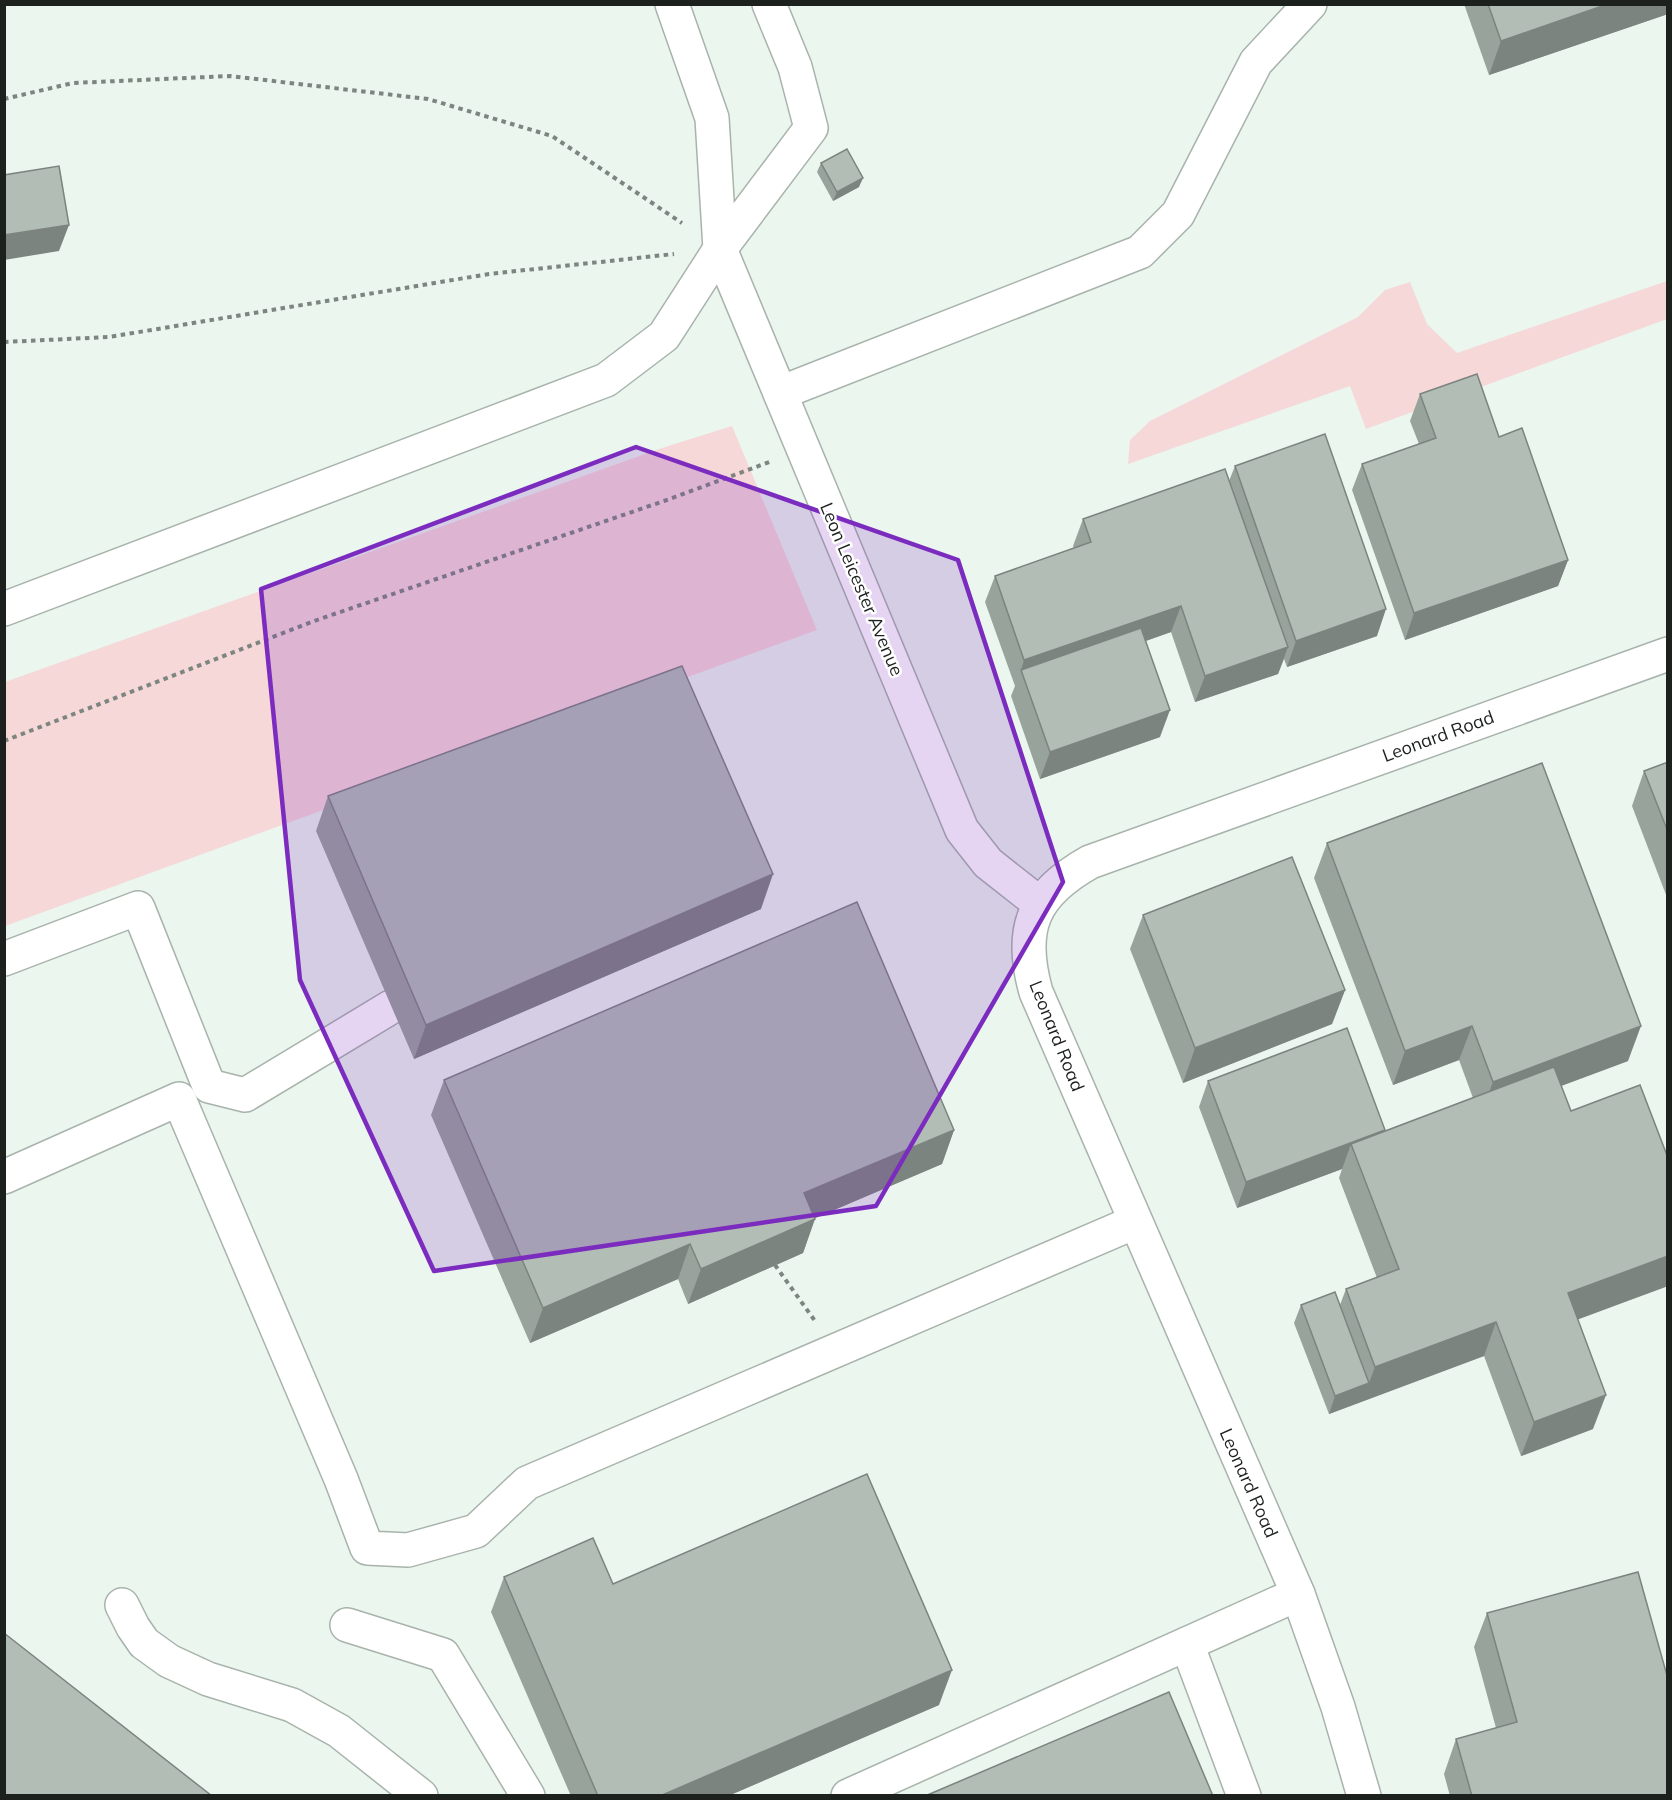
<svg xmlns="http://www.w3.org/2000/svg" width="1672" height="1800" font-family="Mulish,sans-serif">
  <rect width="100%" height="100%" fill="#eaf6ee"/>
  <!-- green -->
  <g fill="#f6d8d8">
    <polygon points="1667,281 1667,319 1366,429 1350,386 1128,464 1130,440 1150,421 1358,317 1385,290 1410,282 1427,324 1457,353"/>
    <polygon points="732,426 817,630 5,926 5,682 662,448"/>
  </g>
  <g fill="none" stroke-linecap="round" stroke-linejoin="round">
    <defs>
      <g id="minor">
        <polyline points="672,4 712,118 720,249 962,830 988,863 1040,904"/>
        <polyline points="780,393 1140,252 1178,214 1256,62 1310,4"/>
        <polyline points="4,609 606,380 664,336 720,249 811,128 795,67 769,4"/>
        <polyline points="4,959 138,908 209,1086 245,1095 391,1007"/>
        <polyline points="4,1177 179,1099 341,1479 367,1548 408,1550 476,1531 527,1483 1135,1222"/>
        <polyline points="122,1605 133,1627 144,1643 169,1661 208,1679 292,1705 339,1731 421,1796"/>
        <polyline points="347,1625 443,1655 528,1796"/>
        <polyline points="1187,1644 1244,1796"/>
        <polyline points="848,1796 1298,1594"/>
        <path d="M1364 1796 1338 1707 1298 1594 1036 992C1018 928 1033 894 1090 862L1668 654"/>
      </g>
    </defs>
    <!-- minor casing -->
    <use href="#minor" stroke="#a8b3ab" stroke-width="36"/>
    <!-- path -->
    <g stroke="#7d8580" stroke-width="4" stroke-dasharray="4.5 4.5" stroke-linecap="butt">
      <polyline points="4,99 73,83 230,76 428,99 552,136 682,223"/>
      <polyline points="4,342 109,337 489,274 674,254"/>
      <polyline points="4,741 314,621 664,501 772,461"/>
      <polyline points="775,1265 815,1321"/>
    </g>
    <!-- minor -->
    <use href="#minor" stroke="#fff" stroke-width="33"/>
  </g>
  <!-- wall -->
  <g fill="#98a39c">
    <polygon points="1464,4 1668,4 1668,14 1489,75"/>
    <polygon points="821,163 859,187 833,201 817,172"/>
    <polygon points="1420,394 1499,437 1568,560 1558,586 1405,640 1352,490 1362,464 1419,444 1410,421"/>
    <polygon points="1235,466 1377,636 1287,667 1284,659 1278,674 1195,702 1171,632 1146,641 1160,737 1040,779 1011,696 1015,686 985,602 995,576 1074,548 1073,546 1083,519 1229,481"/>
    <polygon points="1668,762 1668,900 1632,806 1644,771"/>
    <polygon points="328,796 761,909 414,1059 316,831"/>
    <polygon points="1327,843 1628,1061 1561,1086 1571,1111 1668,1158 1668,1286 1577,1319 1593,1429 1521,1456 1484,1356 1329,1414 1294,1323 1301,1305 1340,1305 1346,1289 1377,1278 1339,1178 1342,1169 1237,1208 1199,1107 1208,1081 1384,1131 1473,1098 1459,1060 1393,1085 1314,878"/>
    <polygon points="1143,915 1345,990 1332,1024 1183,1083 1130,949"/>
    <polygon points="444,1080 954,1130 942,1164 815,1218 803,1253 688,1304 678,1279 530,1343 431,1115"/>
    <polygon points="504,1577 613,1584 939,1705 728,1796 571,1796 491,1612"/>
    <polygon points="1487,1613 1668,1796 1450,1796 1444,1774 1456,1739 1496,1728 1474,1647"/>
  </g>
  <!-- shaded-wall -->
  <g fill="#7c847f">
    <polygon points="1608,4 1668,4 1668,14 1489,75 1501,41"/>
    <polygon points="863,178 859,187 833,201 837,192"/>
    <polygon points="69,225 59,251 4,260 4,235"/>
    <polygon points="1568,560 1558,586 1405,640 1414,613"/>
    <polygon points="1181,606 1171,632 1025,683 1021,670 1024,660"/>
    <polygon points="1386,609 1377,636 1287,667 1296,641"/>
    <polygon points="1288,647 1278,674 1195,702 1205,676"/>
    <polygon points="1170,710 1160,737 1040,779 1050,752"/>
    <polygon points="773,874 761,909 414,1059 426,1025"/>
    <polygon points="1345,990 1332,1024 1183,1083 1195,1048"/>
    <polygon points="1472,1026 1459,1060 1393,1085 1405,1051"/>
    <polygon points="1641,1026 1628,1061 1480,1116 1493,1082"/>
    <polygon points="954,1130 942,1164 792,1228 804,1193"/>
    <polygon points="1385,1130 1375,1156 1351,1144 1342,1169 1237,1208 1246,1182"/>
    <polygon points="815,1219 803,1253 688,1304 701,1269"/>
    <polygon points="690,1244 678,1279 530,1343 543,1308"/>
    <polygon points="1668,1256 1668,1286 1555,1328 1568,1293"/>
    <polygon points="1496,1322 1484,1356 1329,1414 1335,1396 1369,1383 1375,1367"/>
    <polygon points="1606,1395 1593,1429 1521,1456 1534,1422"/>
    <polygon points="952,1670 939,1705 728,1796 660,1796"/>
  </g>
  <!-- building -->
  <g fill="#b1bdb5" stroke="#7c847f" stroke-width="1.5">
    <polygon points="1488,4 1608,4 1501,41"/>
    <polygon points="847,149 863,178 837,192 821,163"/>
    <polygon points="59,166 69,225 4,235 4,175"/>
    <polygon points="1477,374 1499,437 1522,428 1568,560 1414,613 1362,464 1436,438 1420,394"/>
    <polygon points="1325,434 1386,609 1296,641 1235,466"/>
    <polygon points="1225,469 1288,647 1205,676 1181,606 1024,660 995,576 1091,542 1083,519"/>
    <polygon points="1141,628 1170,710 1050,752 1021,670"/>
    <polygon points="682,666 773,874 426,1025 328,796"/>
    <polygon points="1668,762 1668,832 1644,771"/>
    <polygon points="1542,763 1641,1026 1493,1082 1472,1026 1405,1051 1327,843"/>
    <polygon points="1292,857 1345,990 1195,1048 1143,915"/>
    <polygon points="857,902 954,1130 804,1193 815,1219 701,1269 690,1244 543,1308 444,1080"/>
    <polygon points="1347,1028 1385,1130 1246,1182 1208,1081"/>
    <polygon points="1554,1067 1571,1111 1640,1085 1668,1158 1668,1256 1568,1293 1606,1395 1534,1422 1496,1322 1375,1367 1346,1289 1399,1269 1351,1144"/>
    <polygon points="1335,1292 1369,1383 1335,1396 1301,1305"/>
    <polygon points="867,1474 952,1670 660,1796 598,1796 504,1577 593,1538 613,1584"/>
    <polygon points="1638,1572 1668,1679 1668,1796 1472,1796 1456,1739 1517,1722 1487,1613"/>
    <polygon points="4,1633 212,1796 4,1796"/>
    <polygon points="1169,1692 1213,1796 925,1796"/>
  </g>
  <!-- marked area -->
  <path fill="#7b2cbf" fill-opacity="0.2" stroke="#7b2cbf" stroke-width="4.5" stroke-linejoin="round" d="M636 447 958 560 1063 882 876 1206 434 1271 300 980 261 589Z"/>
  <g text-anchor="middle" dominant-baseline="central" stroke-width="5" stroke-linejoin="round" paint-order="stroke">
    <!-- street labels -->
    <g font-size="18" fill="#1d211e" stroke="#fff">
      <text transform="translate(862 589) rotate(67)">Leon Leicester Avenue</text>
      <text transform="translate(1438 736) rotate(-20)">Leonard Road</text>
      <text transform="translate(1057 1036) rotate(68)">Leonard Road</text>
      <text transform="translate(1249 1483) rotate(66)">Leonard Road</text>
    </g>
  </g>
  <!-- border -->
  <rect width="1672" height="1800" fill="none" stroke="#1d211e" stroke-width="12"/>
</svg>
